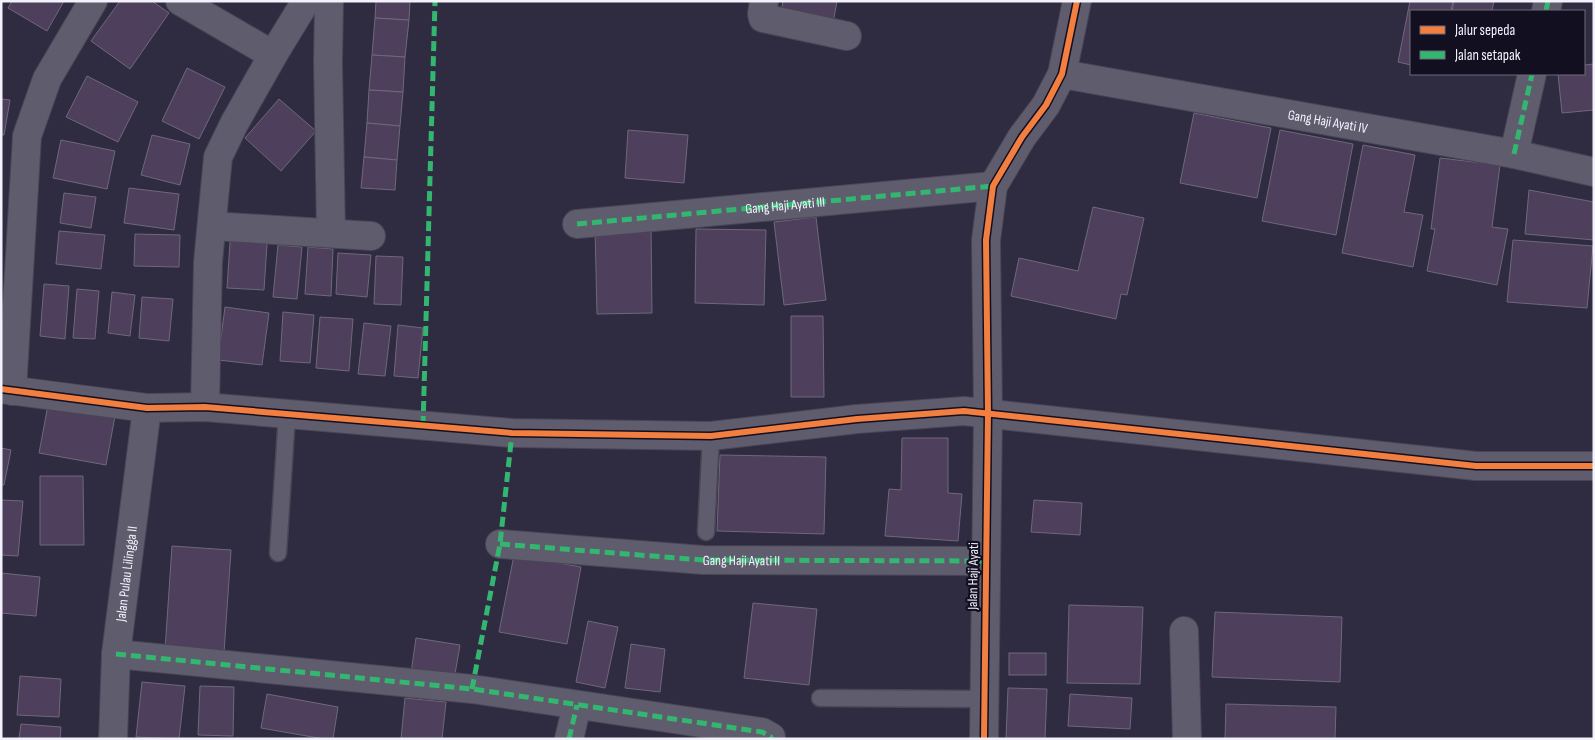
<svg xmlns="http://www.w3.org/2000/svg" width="1595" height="740" font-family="'Sofia Sans Condensed',sans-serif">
  <rect width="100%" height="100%" fill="#2f2b40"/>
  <!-- building -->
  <g fill="#4e405c" stroke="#6f687a">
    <polygon points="12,1 64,1 47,31 8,8"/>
    <polygon points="120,1 152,1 169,13 130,69 91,41"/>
    <polygon points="376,1 410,1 409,20 375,18"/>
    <polygon points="783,1 837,1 832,29 780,21"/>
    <polygon points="1410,1 1453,1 1451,11 1411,11 1411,65 1398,62"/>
    <polygon points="1454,1 1494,1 1492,11 1452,11"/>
    <polygon points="375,18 409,20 405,57 372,55"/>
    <polygon points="372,55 405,57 403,92 369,90"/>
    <polygon points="1594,64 1594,110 1562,113 1558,74 1584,74 1584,65"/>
    <polygon points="187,68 225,87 199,139 162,121"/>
    <polygon points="87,76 138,102 118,142 66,117"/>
    <polygon points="369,90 403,92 400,126 367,123"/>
    <polygon points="1,99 10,100 4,135 1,135"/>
    <polygon points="279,99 316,131 281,171 245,138"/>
    <polygon points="1194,113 1271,128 1257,198 1180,183"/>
    <polygon points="367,123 400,126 397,160 364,157"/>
    <polygon points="628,130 688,135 684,183 625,178"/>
    <polygon points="1280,130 1353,144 1336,235 1262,221"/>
    <polygon points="152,135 190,144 180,185 141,175"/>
    <polygon points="61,140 115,151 107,189 53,178"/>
    <polygon points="1363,145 1415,155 1404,212 1423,215 1413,267 1342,253"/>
    <polygon points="364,157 397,160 395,190 361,188"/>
    <polygon points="1440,158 1500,165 1492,227 1508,229 1497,285 1427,271 1435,229 1431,229"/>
    <polygon points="129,188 179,194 174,230 124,223"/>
    <polygon points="1529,190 1594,202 1594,240 1525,234"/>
    <polygon points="64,193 96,197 91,228 60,223"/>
    <polygon points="1093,207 1144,218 1127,295 1121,294 1116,319 1011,296 1019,258 1078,271"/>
    <polygon points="816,217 826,300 784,305 774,222"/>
    <polygon points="651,227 652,313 597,314 595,229"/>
    <polygon points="231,228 268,230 264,290 227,288"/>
    <polygon points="696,229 766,230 764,305 695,303"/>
    <polygon points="59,231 105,235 101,269 56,264"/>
    <polygon points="135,234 180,235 179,267 134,266"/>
    <polygon points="1513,240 1593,246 1587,308 1507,302"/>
    <polygon points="278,245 302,247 297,299 273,297"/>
    <polygon points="308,247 333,249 331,296 305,294"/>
    <polygon points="338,253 371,255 367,297 336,294"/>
    <polygon points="376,256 403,257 401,305 374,304"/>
    <polygon points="44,284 69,286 65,339 40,336"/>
    <polygon points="77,289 99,291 95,339 73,338"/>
    <polygon points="112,292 135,295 130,336 108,333"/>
    <polygon points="142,297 173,299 169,341 139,338"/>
    <polygon points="225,307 269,313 262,365 218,360"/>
    <polygon points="283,312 314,315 310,363 280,361"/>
    <polygon points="791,316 823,316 824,397 791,397"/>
    <polygon points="320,317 353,319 349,371 316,368"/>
    <polygon points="364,323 391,326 385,376 358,374"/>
    <polygon points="398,325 423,328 418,378 394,376"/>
    <polygon points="48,405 115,416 106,465 39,453"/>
    <polygon points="902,438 948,438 948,493 962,494 958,541 885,536 889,489 901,490"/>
    <polygon points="1,448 11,450 4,485 1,485"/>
    <polygon points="720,455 826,457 824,534 717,531"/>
    <polygon points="40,476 83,476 84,545 40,545"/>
    <polygon points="1,500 23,501 18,556 1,555"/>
    <polygon points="1034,500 1082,503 1080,535 1031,532"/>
    <polygon points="172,546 231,550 224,653 165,650"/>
    <polygon points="514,555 581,567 567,644 499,632"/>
    <polygon points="1,573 40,577 36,616 1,613"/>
    <polygon points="753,603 817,609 809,685 744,678"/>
    <polygon points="1069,605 1143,607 1140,684 1067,683"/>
    <polygon points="1215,612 1342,617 1340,682 1212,677"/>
    <polygon points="588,621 618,627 605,688 576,682"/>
    <polygon points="416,638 460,645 454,680 411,673"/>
    <polygon points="631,644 665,649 660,692 625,688"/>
    <rect x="1009" y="653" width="37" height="22"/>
    <polygon points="20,676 61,679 59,717 17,715"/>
    <polygon points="142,682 185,686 179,739 136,737"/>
    <polygon points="200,686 234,687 233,736 198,735"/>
    <polygon points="1008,688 1047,689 1045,739 1006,739"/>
    <polygon points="267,694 338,707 333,739 324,739 261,728"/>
    <polygon points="1070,694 1132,698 1130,729 1068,726"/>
    <polygon points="405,698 446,702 442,739 401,739"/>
    <polygon points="1226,704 1336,707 1335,739 1225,739"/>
    <polygon points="21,724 61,727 60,739 19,739"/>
  </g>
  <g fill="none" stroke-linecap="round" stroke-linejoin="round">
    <defs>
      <g id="lane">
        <polyline points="706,532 711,436"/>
        <polyline points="278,553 287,414"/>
        <polyline points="820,698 984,699"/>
      </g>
      <g id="street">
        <polyline points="180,1 273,55"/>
        <polyline points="329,1 328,63 331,233"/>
        <polyline points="764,1 762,14 763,18 847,36"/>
        <polyline points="1546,11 1548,1"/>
        <path id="s1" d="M1062 74 1514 154 1594 172"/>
        <polyline points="1514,154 1532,74"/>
        <polyline points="577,224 993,186"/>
        <polyline points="212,226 371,236"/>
        <polyline points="1,389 147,408 205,407 512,433 711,436 857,419 964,411 1476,466 1594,466"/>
        <polyline points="12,391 27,136 47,79 93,1"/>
        <polyline points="205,407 208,262 218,157 234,124 273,55 306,1"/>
        <polyline points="500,544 703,560 986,561"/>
        <polyline points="1184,631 1187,739"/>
        <polyline points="116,654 472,689 762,732 771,737 771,739"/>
        <path id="s2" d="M113 739 116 654 147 408"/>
        <polyline points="569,739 577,705"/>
        <polyline points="984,739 988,413 986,240 993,186 1022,137 1046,105 1062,74 1077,1"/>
      </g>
    </defs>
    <!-- lane casing -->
    <use href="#lane" stroke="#484555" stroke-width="19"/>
    <!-- street casing -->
    <use href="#street" stroke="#484555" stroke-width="30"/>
    <!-- lane -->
    <use href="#lane" stroke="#5f5c6d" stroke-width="16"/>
    <!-- street -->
    <use href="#street" stroke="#5f5c6d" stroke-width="28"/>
    <!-- quiet -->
    <g stroke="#33b770" stroke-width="5" stroke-dasharray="10 5" stroke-linecap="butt">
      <polyline points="1546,11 1548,1"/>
      <polyline points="1514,154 1532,74"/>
      <path id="s3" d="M577 224 993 186"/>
      <polyline points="423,426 435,1"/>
      <path id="s4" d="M500 544 703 560 986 561"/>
      <polyline points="116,654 472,689 762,732 771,737 771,739"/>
      <polyline points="472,689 500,544 512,433"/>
      <polyline points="569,739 577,705"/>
    </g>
    <defs>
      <g id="cycleway">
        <polyline points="1,389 147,408 205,407 512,433 711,436 857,419 964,411 1476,466 1594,466"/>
        <polyline points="984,739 988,413 986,240 993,186 1022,137 1046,105 1062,74 1077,1"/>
      </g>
    </defs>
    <!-- cycleway casing -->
    <use href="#cycleway" stroke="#120f20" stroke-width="9"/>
    <!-- cycleway -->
    <use href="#cycleway" stroke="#f27e40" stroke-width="6"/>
  </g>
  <g text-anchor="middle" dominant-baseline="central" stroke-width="4.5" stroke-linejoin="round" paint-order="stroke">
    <!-- street labels -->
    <g font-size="14" fill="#f3f2fc" stroke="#120f20">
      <text stroke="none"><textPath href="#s1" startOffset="270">Gang Haji Ayati IV</textPath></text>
      <text stroke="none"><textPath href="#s3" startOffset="209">Gang Haji Ayati III</textPath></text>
      <text stroke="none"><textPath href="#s4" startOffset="242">Gang Haji Ayati II</textPath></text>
      <text stroke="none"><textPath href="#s2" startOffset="166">Jalan Pulau Lilingga II</textPath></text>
      <text transform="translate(973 576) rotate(-89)">Jalan Haji Ayati</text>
    </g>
  </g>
  <!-- border -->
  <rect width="1595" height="740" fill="none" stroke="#f3f2fc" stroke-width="5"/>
  <!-- legend -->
  <rect x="1410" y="10" width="175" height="65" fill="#120f20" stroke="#6c6a78"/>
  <rect x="1420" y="26" width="25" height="8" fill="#f27e40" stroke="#6c6a78"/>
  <text x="1455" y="35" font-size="15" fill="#f3f2fc">Jalur sepeda</text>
  <rect x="1420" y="51" width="25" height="8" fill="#33b770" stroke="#6c6a78"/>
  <text x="1455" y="60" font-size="15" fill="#f3f2fc">Jalan setapak</text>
</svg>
